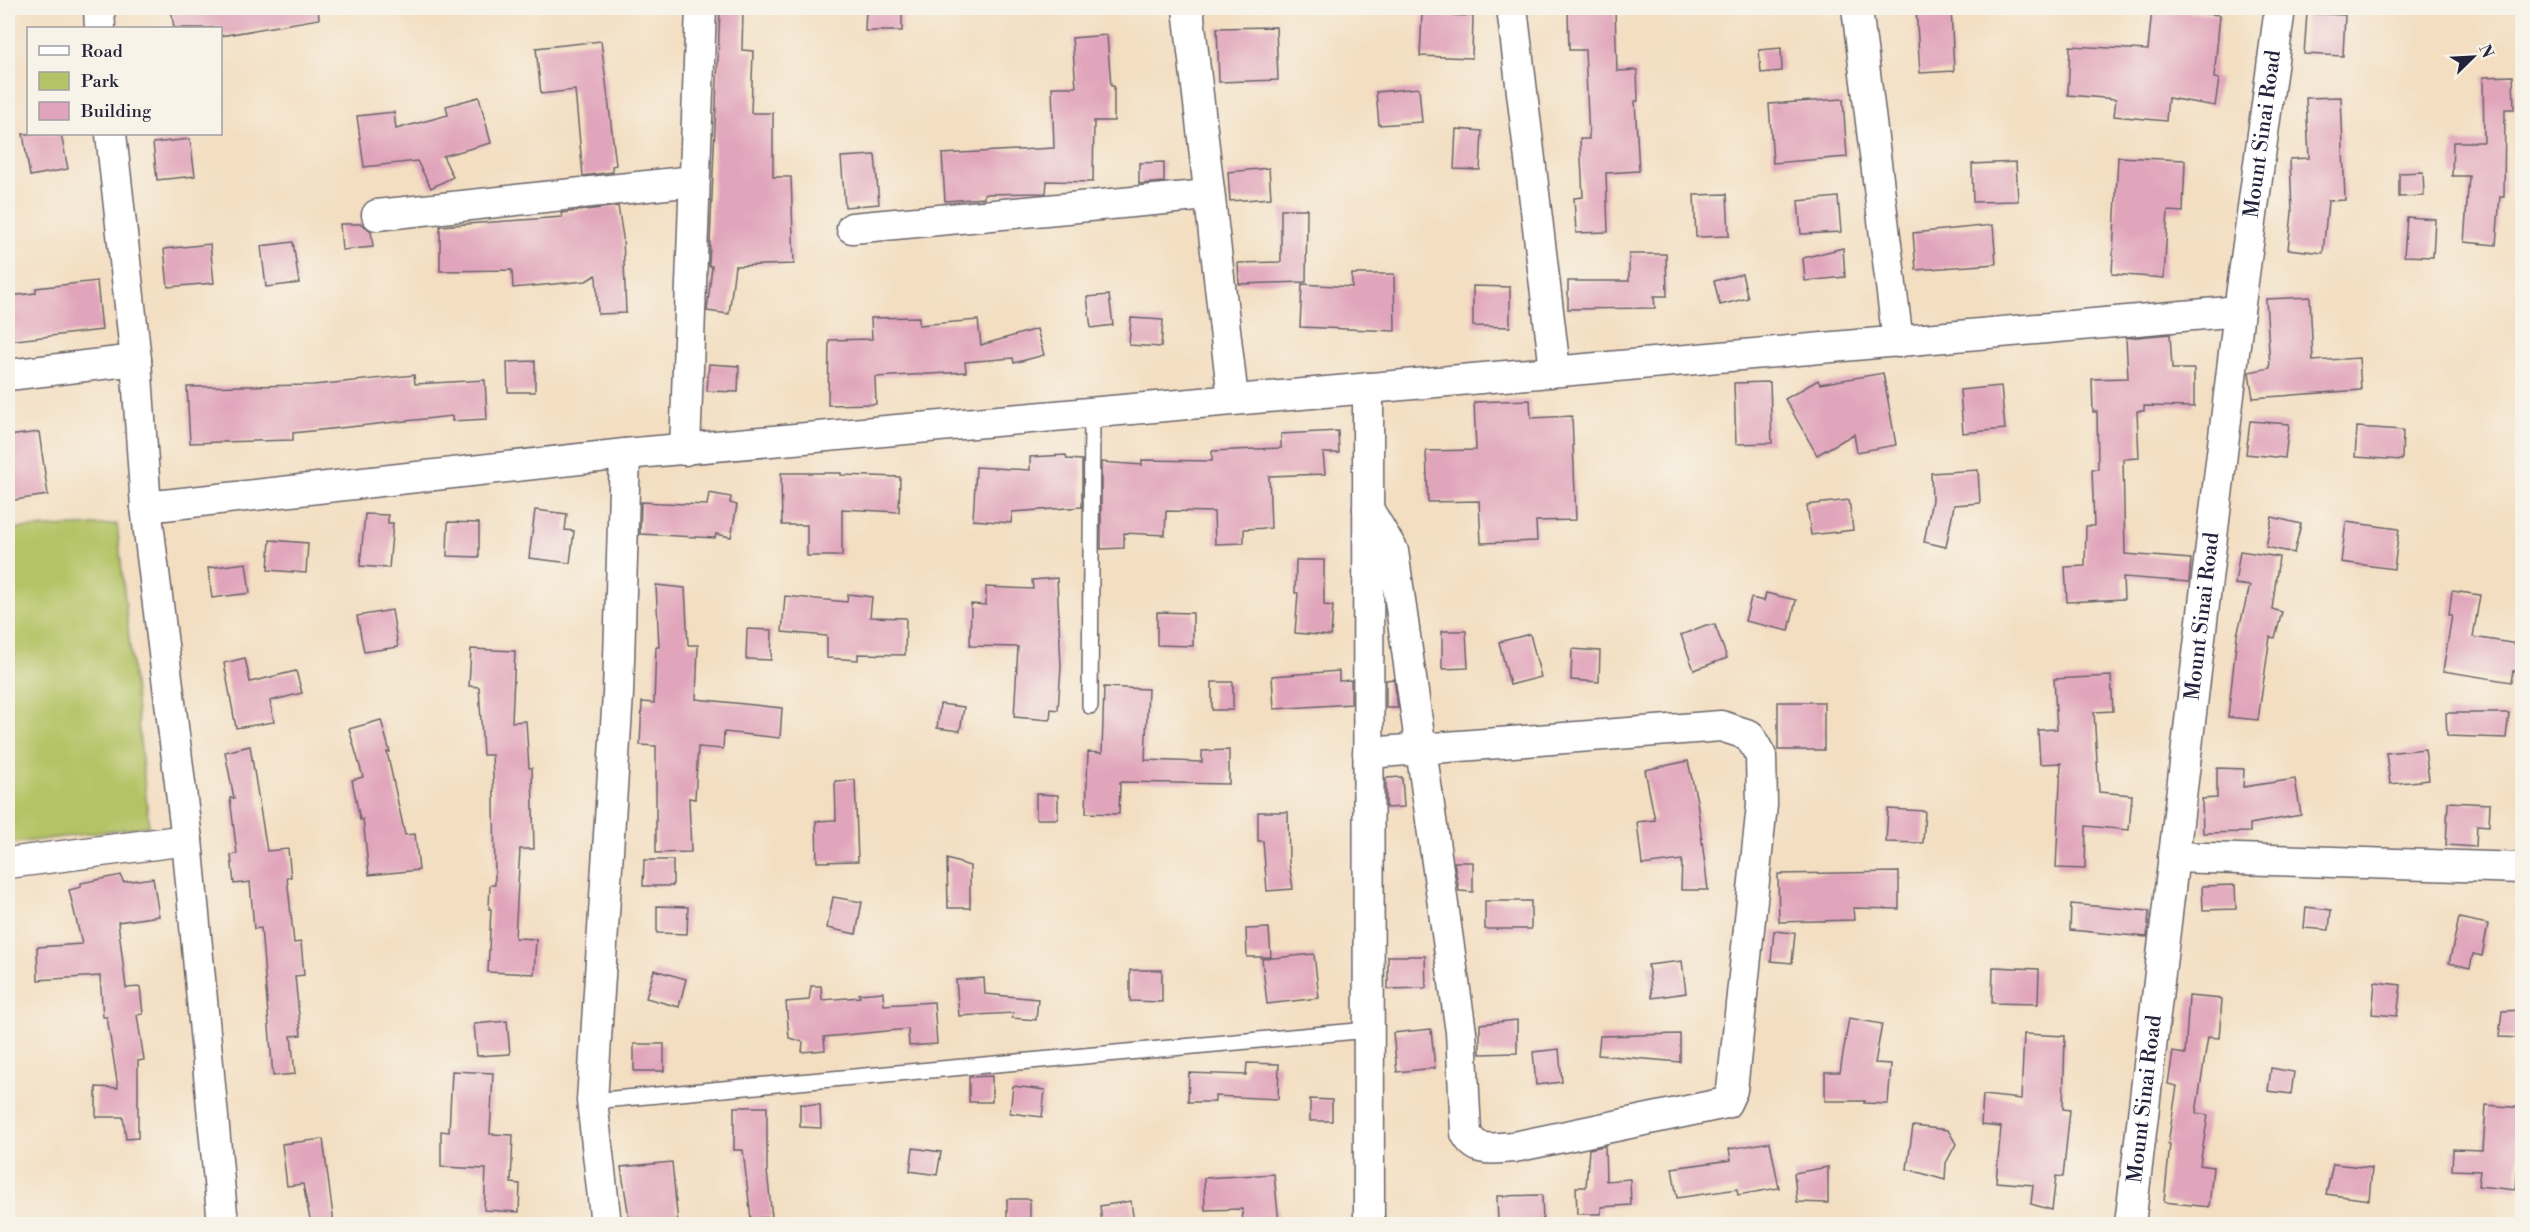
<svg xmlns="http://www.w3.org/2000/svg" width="2530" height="1232" font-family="'Libre Bodoni',serif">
  <rect width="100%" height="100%" fill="#f7f3e8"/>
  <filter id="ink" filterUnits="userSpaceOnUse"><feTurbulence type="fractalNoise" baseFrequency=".0167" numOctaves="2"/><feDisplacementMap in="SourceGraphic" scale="12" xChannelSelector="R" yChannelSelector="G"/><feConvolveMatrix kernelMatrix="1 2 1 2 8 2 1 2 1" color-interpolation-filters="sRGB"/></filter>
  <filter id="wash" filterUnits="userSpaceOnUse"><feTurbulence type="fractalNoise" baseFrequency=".008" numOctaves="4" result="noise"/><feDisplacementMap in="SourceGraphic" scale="24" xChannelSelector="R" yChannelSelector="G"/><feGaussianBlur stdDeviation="1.35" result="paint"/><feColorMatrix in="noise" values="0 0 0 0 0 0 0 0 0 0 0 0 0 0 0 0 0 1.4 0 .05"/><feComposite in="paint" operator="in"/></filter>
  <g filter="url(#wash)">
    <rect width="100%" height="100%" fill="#f3dec1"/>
    <!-- green -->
    <polygon fill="#b4c365" stroke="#6b7250" stroke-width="1.5" points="117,524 149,826 8,844 8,529"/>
    <g id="blocks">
      <!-- building -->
      <g fill="#e1a5bb">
        <polygon points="171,8 318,8 319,19 220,36 220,28 174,28"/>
        <polygon points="866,8 902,8 902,31 865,31"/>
        <polygon points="1916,8 1951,8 1954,71 1920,73"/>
        <polygon points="2152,9 2220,15 2214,78 2219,79 2215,106 2168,98 2166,121 2114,116 2116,99 2068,95 2070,46 2148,50"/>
        <polygon points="720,10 743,10 742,50 753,51 751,113 773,113 773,177 791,177 794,264 735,266 729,314 707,311 712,266 709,266"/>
        <polygon points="1568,10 1615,10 1617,71 1637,70 1638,101 1635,101 1639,171 1606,173 1608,232 1576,233 1574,198 1583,197 1580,139 1589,139 1585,50 1569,50"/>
        <polygon points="2307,13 2345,15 2343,56 2304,54"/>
        <polygon points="1422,14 1473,16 1472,58 1420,56"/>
        <polygon points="1276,27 1278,80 1219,82 1217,28"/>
        <polygon points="1107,35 1111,86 1114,86 1114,121 1094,121 1093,182 1047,181 1046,193 984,194 984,198 945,201 942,154 1054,148 1052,87 1076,87 1072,38"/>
        <polygon points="601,41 616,165 612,166 613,172 583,176 575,90 541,94 536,48"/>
        <polygon points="1781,48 1782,71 1761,73 1759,50"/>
        <polygon points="2513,76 2514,109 2505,109 2504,196 2500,196 2496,245 2464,242 2469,176 2452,176 2453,142 2484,142 2483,77"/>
        <polygon points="1419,88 1422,122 1379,125 1376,92"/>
        <polygon points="479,97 491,143 443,156 453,177 431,188 417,161 364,167 357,116 394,112 396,129 448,115 446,106"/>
        <polygon points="2341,97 2345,200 2328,201 2323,253 2288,249 2292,213 2290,159 2309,158 2306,98"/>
        <polygon points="1843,99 1847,157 1773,163 1769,104"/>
        <polygon points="1456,129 1482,131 1480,170 1454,169"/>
        <polygon points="23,134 61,134 68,169 30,176"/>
        <polygon points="190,139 195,176 157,180 153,143"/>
        <polygon points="875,155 879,204 845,207 841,157"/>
        <polygon points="2118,157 2185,160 2183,212 2168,211 2164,278 2112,274"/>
        <polygon points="1164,162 1164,182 1139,184 1139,163"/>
        <polygon points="2016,162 2018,201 1973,202 1972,164"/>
        <polygon points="1269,168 1271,198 1230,201 1228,172"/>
        <polygon points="2423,172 2424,196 2399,197 2399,173"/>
        <polygon points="1727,194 1729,236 1696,237 1694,195"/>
        <polygon points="1838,197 1841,232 1801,234 1798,201"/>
        <polygon points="618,206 623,237 626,313 598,314 596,275 586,281 513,288 512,270 440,271 440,226 562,217 561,213"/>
        <polygon points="1281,209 1307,209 1306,282 1239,284 1238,263 1281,262"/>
        <polygon points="2407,217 2435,219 2433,257 2404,256"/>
        <polygon points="340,224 362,224 371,231 373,247 342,250"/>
        <polygon points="1993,225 1996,264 1916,270 1913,233"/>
        <polygon points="293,242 299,283 266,287 261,246"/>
        <polygon points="210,244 214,283 168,287 164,249"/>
        <polygon points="1843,248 1845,277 1805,281 1803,258"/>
        <polygon points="1629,254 1666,254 1667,296 1654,296 1655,308 1568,309 1568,281 1629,281"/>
        <polygon points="1352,274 1394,274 1395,331 1300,327 1302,284 1352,287"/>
        <polygon points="1742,274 1748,298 1720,305 1714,281"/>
        <polygon points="97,281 102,330 8,341 8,296 36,293 36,288"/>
        <polygon points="1473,286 1510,287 1510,327 1473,326"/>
        <polygon points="1109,295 1113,325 1091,328 1087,297"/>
        <polygon points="2310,297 2313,361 2359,358 2361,390 2253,398 2249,372 2270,368 2266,299"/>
        <polygon points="919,317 919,325 978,320 981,345 1037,329 1044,355 1014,363 1013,358 965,362 966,372 875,377 876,404 828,405 829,340 872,339 871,318"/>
        <polygon points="1131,318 1163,320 1161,347 1129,345"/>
        <polygon points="2170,334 2172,369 2194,369 2194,407 2144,406 2144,411 2137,411 2139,458 2123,459 2125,554 2191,559 2189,582 2123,577 2124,599 2067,602 2065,567 2085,566 2086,526 2094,526 2092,469 2098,469 2097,412 2093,412 2092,379 2128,378 2126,338"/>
        <polygon points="535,361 535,392 508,392 507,362"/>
        <polygon points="709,364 739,366 738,392 707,391"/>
        <polygon points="1883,373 1896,445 1857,452 1854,434 1817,455 1785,399 1818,380 1820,384"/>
        <polygon points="414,375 415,384 485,380 487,419 452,421 452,416 293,433 293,440 190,443 187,387 313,385"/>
        <polygon points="1770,382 1772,443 1736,444 1734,383"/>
        <polygon points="2001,386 2005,429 1963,433 1960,390"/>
        <polygon points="1530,400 1531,418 1572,416 1576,520 1536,521 1537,541 1481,543 1479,501 1428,502 1426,451 1476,450 1474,402"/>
        <polygon points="2250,421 2289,424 2285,458 2246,454"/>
        <polygon points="2357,427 2403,430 2402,460 2355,457"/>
        <polygon points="1338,431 1339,453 1323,453 1325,474 1269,476 1271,528 1244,529 1244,543 1215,544 1214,512 1166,511 1165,535 1124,533 1124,548 1101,549 1101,462 1142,465 1142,460 1212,461 1212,451 1281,448 1281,434"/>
        <polygon points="39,432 48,495 8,501 8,436"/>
        <polygon points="1066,455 1067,459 1082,460 1082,507 1012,512 1011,523 973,520 976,467 1030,470 1030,457"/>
        <polygon points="1978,470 1980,503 1954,505 1946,547 1924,542 1932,500 1931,473"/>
        <polygon points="781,473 841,473 841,475 900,477 899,512 842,509 842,556 807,556 807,525 782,525"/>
        <polygon points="709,493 731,497 730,503 737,505 731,537 716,534 715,538 640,534 641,502 707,505"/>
        <polygon points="1849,500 1853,530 1811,535 1807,505"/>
        <polygon points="535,510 567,514 565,530 574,531 570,563 529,558"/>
        <polygon points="365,514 388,515 388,523 393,523 389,568 360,566"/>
        <polygon points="2272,517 2301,524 2294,553 2266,547"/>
        <polygon points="448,522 479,523 479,557 447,556"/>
        <polygon points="2346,522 2399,529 2394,569 2341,562"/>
        <polygon points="270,540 308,543 306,573 268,570"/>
        <polygon points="2240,551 2279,557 2272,609 2282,612 2275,638 2270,637 2258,720 2228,717 2237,635 2250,586 2235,584"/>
        <polygon points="1296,560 1324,560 1324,605 1333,606 1331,636 1295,633 1298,593 1295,593"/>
        <polygon points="246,563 250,593 212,598 208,568"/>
        <polygon points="1057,578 1061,667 1058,710 1051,709 1050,720 1014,717 1018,647 970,646 971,604 986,605 986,587 1033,589 1032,580"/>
        <polygon points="656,585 685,588 688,645 698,645 696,699 782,708 780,738 724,732 723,749 698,747 695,799 689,798 691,852 656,853 656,746 640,745 642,702 654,703 656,647 659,647"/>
        <polygon points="2452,591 2480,595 2473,637 2523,645 2523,673 2513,671 2511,682 2443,671 2452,615 2449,615"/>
        <polygon points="1766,593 1796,600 1789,631 1745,621 1751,598 1764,601"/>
        <polygon points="848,594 872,597 870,617 906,618 905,655 858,654 858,660 827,658 827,636 782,632 785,596 847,602"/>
        <polygon points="392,610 398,647 364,652 357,616"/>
        <polygon points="1157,612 1193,613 1193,646 1157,645"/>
        <polygon points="1706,625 1715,625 1727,658 1694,670 1681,635"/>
        <polygon points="747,629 772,630 771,660 746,659"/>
        <polygon points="1442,631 1466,631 1468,668 1442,669"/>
        <polygon points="1530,634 1541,677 1510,685 1499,642"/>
        <polygon points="471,649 515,651 512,722 526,721 529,768 532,768 534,849 520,849 515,938 536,939 534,974 488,972 491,909 489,909 490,885 495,885 494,797 492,755 483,755 479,687 469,686"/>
        <polygon points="1572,649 1600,651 1599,682 1571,680"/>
        <polygon points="245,658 250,682 296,671 302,693 270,701 274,722 236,728 224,663"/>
        <polygon points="1339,671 1339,681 1351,680 1351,704 1274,709 1272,676"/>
        <polygon points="2111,676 2113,711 2094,712 2099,792 2132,795 2129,830 2086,826 2085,869 2056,868 2061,763 2040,764 2038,730 2057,729 2054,679"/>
        <polygon points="1394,679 1398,708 1386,708 1386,680"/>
        <rect x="1212" y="682" width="21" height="28"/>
        <polygon points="1104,687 1148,689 1145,760 1202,762 1202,751 1229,750 1229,784 1120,782 1119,814 1086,813 1088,752 1102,753"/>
        <rect x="1778" y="702" width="46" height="48"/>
        <polygon points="940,704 964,707 960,731 937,728"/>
        <polygon points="2446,713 2509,713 2506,738 2447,736"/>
        <polygon points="381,720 390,752 387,752 405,835 415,834 419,870 369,875 363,819 360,820 352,780 363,777 349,729"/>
        <polygon points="250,746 267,851 288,849 291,877 287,877 294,943 301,942 304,975 295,976 301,1035 291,1036 295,1074 273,1076 261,928 254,929 250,882 234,884 231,855 237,854 230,798 234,798 225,752"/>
        <polygon points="2425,749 2429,780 2390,784 2386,753"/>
        <polygon points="1688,761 1697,801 1708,890 1681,890 1682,860 1642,865 1637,822 1655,820 1645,770"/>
        <polygon points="2217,768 2244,769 2243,787 2295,779 2301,815 2250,824 2250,832 2203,833 2202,799 2217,798"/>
        <polygon points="1402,777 1404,807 1386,808 1386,778"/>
        <polygon points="855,780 858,861 817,862 816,821 836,820 835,781"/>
        <polygon points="1036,794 1058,795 1058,819 1036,819"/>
        <polygon points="2448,802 2490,804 2489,826 2477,825 2476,847 2446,845"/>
        <polygon points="1888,809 1925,811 1923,843 1886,842"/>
        <polygon points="1258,812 1288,812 1289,863 1293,889 1267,891 1263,841 1258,841"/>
        <polygon points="947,859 970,866 970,908 948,908"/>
        <polygon points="644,860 673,860 673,886 643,886"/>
        <polygon points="1454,862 1473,862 1473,892 1459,891"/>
        <polygon points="1899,872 1899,909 1853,908 1854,920 1779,922 1778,874"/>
        <polygon points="121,875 123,882 153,878 159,916 118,922 126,988 140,987 143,1014 137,1015 144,1060 138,1061 138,1138 126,1139 123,1117 96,1117 96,1087 118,1088 107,1017 103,1017 100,976 38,980 37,947 82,944 69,890 81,887 81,883"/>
        <polygon points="2235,885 2236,909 2203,910 2202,886"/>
        <polygon points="833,897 862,902 856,934 827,928"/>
        <rect x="1485" y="901" width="46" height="28"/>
        <polygon points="2071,904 2149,911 2147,937 2070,930"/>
        <polygon points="657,906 688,907 687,934 657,933"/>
        <polygon points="2306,907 2331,910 2329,930 2304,928"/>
        <polygon points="2459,918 2488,924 2482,956 2473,954 2470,968 2449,963"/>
        <polygon points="1269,928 1271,957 1247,957 1246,929"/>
        <polygon points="1774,931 1795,933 1792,963 1771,961"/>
        <polygon points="1314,954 1319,998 1267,1004 1262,959"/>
        <polygon points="1388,956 1425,956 1426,988 1388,989"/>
        <polygon points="1682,961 1686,993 1652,998 1648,965"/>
        <polygon points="1993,967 2039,969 2038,1004 1992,1003"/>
        <polygon points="654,970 686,979 679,1007 646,998"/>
        <polygon points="1130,970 1162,970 1162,1002 1130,1001"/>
        <polygon points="984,978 985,994 1038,999 1036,1020 1012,1018 1013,1013 959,1016 956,980"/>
        <polygon points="2375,982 2401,985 2397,1016 2372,1014"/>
        <polygon points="811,986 821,986 822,1000 860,997 859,994 883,992 884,1005 934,1002 937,1044 909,1046 908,1029 824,1037 825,1050 802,1052 803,1042 789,1038 786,1002 809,1000"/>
        <polygon points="2189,996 2222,999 2219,1038 2208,1037 2196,1113 2208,1115 2200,1165 2213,1167 2209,1207 2164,1202 2170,1144 2168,1144 2177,1086 2168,1084 2173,1052 2185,1054"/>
        <polygon points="2523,1010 2523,1038 2499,1037 2502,1011"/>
        <polygon points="1849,1018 1882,1024 1875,1063 1891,1064 1888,1104 1864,1103 1865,1101 1825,1101 1825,1072 1840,1072"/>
        <polygon points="1517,1020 1517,1053 1480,1054 1480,1024"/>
        <polygon points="507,1021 510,1054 477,1056 474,1024"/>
        <polygon points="1431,1029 1435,1068 1397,1072 1393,1033"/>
        <polygon points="1680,1034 1680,1062 1598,1055 1600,1036"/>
        <polygon points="2024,1034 2065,1036 2063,1109 2070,1110 2063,1177 2056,1176 2052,1210 2031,1204 2033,1185 1996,1182 2001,1127 1981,1125 1983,1095 2021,1099"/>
        <rect x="634" y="1044" width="30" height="27"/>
        <polygon points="1559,1049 1562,1082 1536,1085 1533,1052"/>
        <polygon points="1247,1063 1279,1064 1278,1099 1215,1096 1215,1102 1188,1102 1189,1073 1246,1075"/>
        <polygon points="2271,1068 2294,1072 2291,1094 2268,1091"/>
        <polygon points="452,1071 493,1073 490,1134 513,1135 511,1183 520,1184 519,1212 484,1210 486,1169 441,1167 441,1131 449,1132"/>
        <polygon points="992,1076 992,1102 969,1102 969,1077"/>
        <polygon points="1013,1086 1045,1090 1042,1117 1010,1113"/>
        <polygon points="1310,1099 1332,1100 1332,1121 1310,1121"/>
        <polygon points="800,1104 820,1105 821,1128 800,1127"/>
        <polygon points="2486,1105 2523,1108 2523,1136 2520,1136 2516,1190 2478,1186 2480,1171 2452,1170 2453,1149 2483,1150"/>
        <polygon points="734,1107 767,1107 767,1171 772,1217 751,1219 743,1150 734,1150"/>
        <polygon points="1913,1126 1948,1130 1956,1144 1946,1163 1945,1180 1907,1169"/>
        <polygon points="323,1139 334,1224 311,1224 303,1184 287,1186 282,1144"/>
        <polygon points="1770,1142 1779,1188 1738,1195 1737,1189 1677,1198 1672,1168 1731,1160 1729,1149"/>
        <polygon points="1605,1146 1606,1181 1630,1179 1631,1205 1601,1207 1601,1214 1577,1214 1576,1187 1586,1187 1589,1149"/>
        <polygon points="913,1148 941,1152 937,1175 910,1171"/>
        <polygon points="672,1162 678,1224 630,1224 621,1167"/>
        <polygon points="2333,1164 2372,1168 2369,1200 2326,1194"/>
        <polygon points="1828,1167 1828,1203 1797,1202 1794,1173"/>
        <polygon points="1274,1174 1279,1223 1243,1224 1242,1209 1205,1210 1204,1178"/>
        <polygon points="1542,1195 1543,1224 1498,1224 1497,1196"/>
        <rect x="1007" y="1199" width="23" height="21"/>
        <polygon points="1131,1201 1134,1224 1102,1224 1100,1206"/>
      </g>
    </g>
  </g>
  <g filter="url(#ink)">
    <use href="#blocks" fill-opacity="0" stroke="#6b646a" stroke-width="1.5"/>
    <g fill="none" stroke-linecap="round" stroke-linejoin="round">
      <defs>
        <g id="lane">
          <polyline points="1090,706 1092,412"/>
          <polyline points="592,1101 1368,1030"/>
        </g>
        <g id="street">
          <polyline points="99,8 100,28"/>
          <polyline points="1188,8 1233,399"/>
          <polyline points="1512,8 1555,370"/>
          <polyline points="1857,8 1898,342"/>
          <polyline points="111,134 136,360 146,507 187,840 223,1224"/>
          <polyline points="377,215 694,181"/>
          <polyline points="852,228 1208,195"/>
          <polyline points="8,375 136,360"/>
          <polyline points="1368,388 1369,1224"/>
          <polyline points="685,450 701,8"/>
          <polyline points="146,507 625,454 2239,311"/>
          <path d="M1368 753 1721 726 1749 735 1761 756 1762 805 1732 1090 1726 1103 1514 1147C1494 1148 1476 1154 1466 1133L1461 1032 1393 551 1368 509"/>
          <polyline points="2173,857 2522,868"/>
          <polyline points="8,863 187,840"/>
          <polyline points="606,1224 592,1101 618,694 625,454"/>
          <path id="s1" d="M2130 1224 2239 311 2280 8"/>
        </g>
      </defs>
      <!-- lane casing -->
      <use href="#lane" stroke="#6b646a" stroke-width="18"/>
      <!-- street casing -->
      <use href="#street" stroke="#6b646a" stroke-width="33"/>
      <!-- lane -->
      <use href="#lane" stroke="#fff" stroke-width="15"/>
      <!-- street -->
      <use href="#street" stroke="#fff" stroke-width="30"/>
    </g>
  </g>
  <g text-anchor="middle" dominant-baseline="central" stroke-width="4.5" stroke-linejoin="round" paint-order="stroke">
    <!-- street labels -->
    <g font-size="21" fill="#22223b" stroke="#f7f3e8">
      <text stroke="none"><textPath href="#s1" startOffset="1098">Mount Sinai Road</textPath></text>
      <text stroke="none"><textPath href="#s1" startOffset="612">Mount Sinai Road</textPath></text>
      <text stroke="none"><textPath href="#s1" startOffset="126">Mount Sinai Road</textPath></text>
    </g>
  </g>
  <!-- margin -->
  <rect width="2530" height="1232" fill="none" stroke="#f7f3e8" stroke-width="30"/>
  <!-- legend -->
  <rect x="27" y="27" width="195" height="108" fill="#f7f3e8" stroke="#a29fa3" stroke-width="1.5"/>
  <rect x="39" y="46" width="30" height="9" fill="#ffffff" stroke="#a29fa3" stroke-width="1.5"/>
  <text x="81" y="57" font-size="18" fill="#22223b">Road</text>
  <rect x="39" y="72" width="30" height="18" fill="#b4c365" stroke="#a29fa3" stroke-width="1.5"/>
  <text x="81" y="87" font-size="18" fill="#22223b">Park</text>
  <rect x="39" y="102" width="30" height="18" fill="#e1a5bb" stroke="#a29fa3" stroke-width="1.5"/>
  <text x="81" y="117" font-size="18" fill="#22223b">Building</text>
  <!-- north arrow -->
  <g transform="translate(2473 57) rotate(66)" stroke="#f7f3e8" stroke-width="4.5" paint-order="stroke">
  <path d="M0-4.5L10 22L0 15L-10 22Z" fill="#22223b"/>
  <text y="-9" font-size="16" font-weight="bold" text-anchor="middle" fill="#22223b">N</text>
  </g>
</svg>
